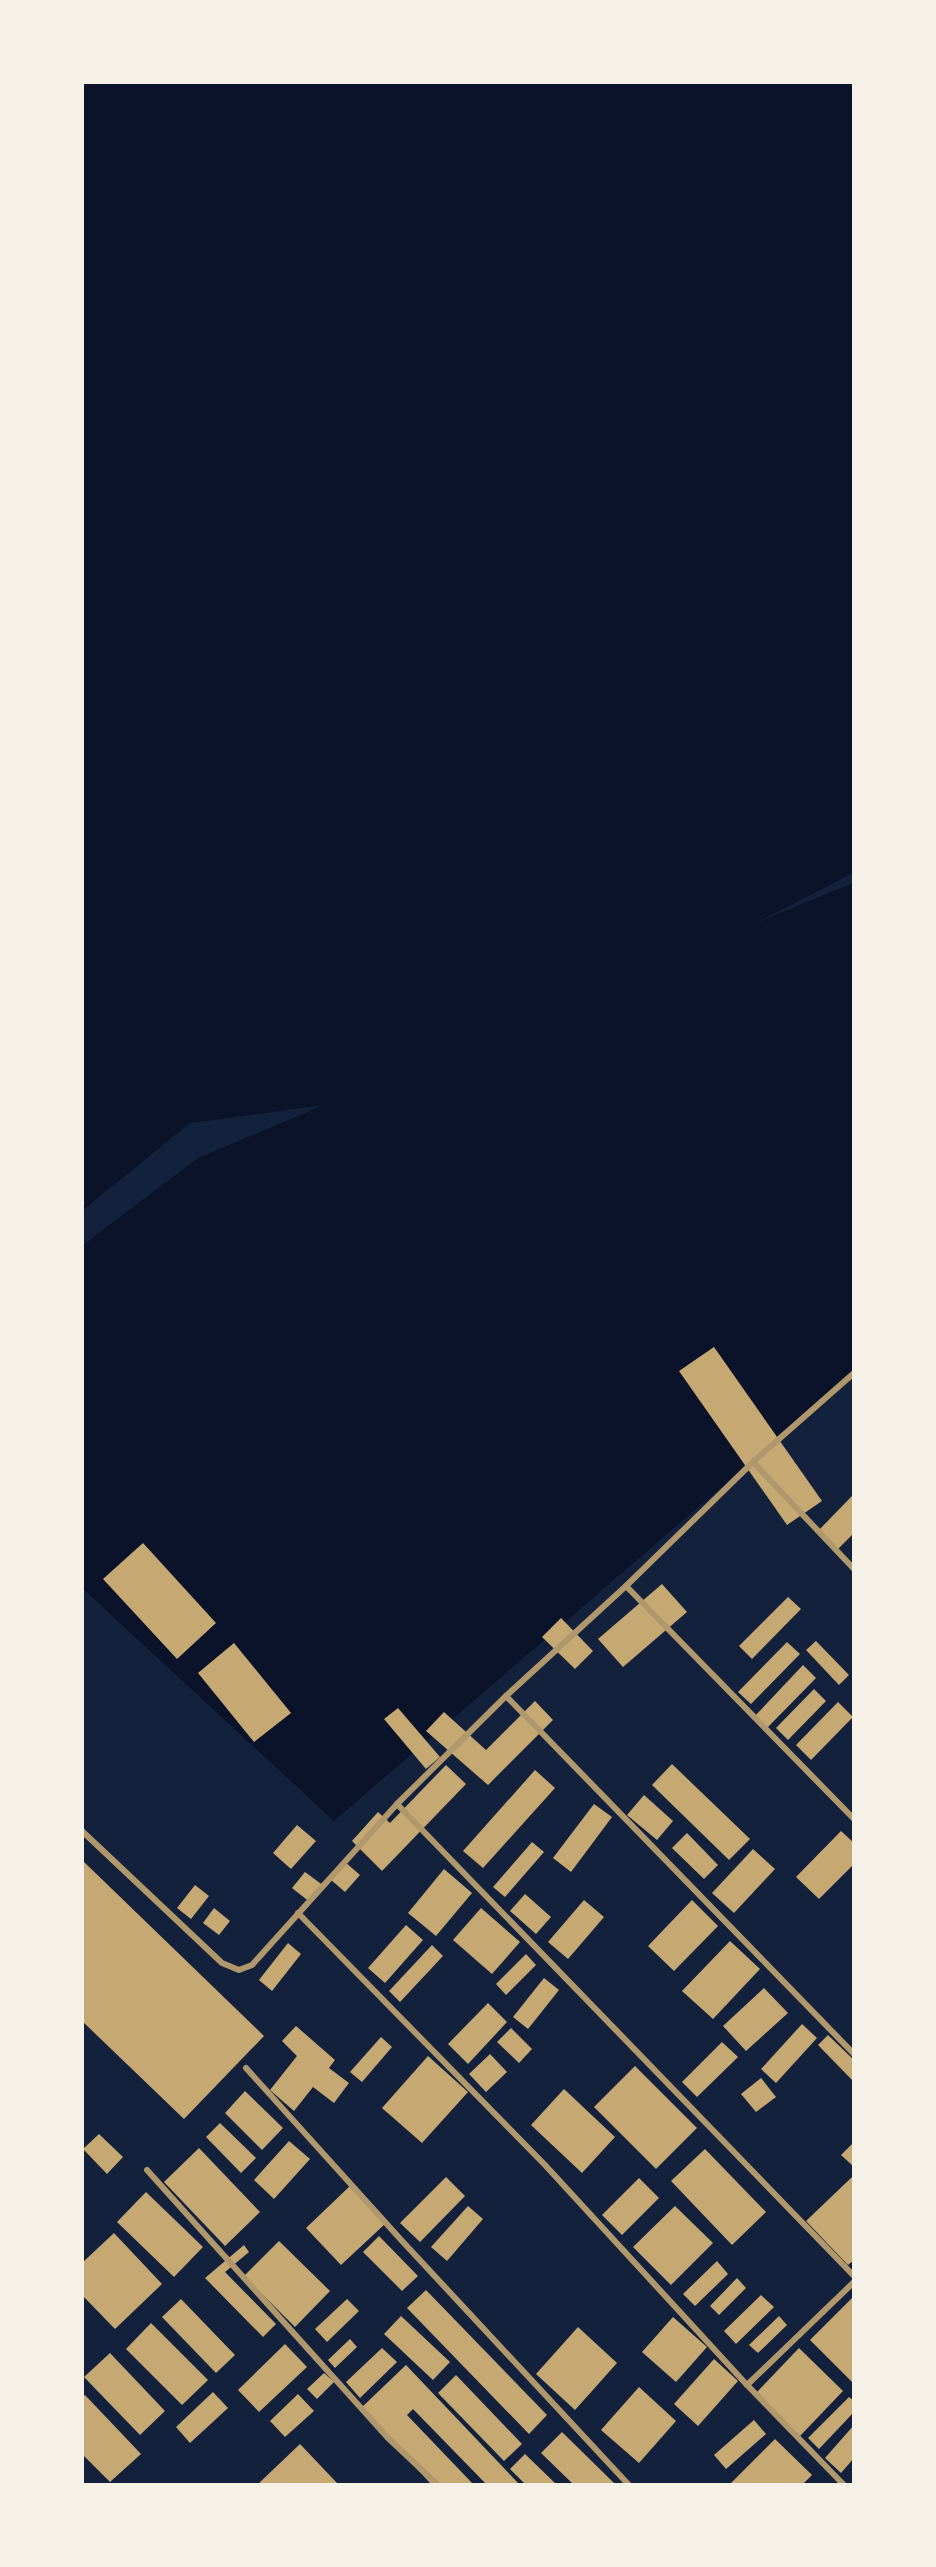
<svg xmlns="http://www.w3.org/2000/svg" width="936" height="2567" font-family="'DejaVu Sans',sans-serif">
  <rect width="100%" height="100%" fill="#14213d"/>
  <!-- water -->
  <polygon fill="#0b132b" points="83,83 853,83 853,873 756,923 853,883 853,1374 334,1821 82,1588 83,1245 198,1158 324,1105 190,1123 83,1210"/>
  <!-- building -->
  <g fill="#c6a872">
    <polygon points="714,1347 822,1501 787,1525 679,1371"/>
    <polygon points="852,1496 854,1533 838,1549 819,1530"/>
    <polygon points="143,1543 216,1623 177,1659 103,1579"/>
    <polygon points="662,1584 687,1612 623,1667 598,1639"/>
    <polygon points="788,1597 801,1609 752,1659 739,1646"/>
    <polygon points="561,1618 593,1651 575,1669 542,1637"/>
    <polygon points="816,1641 849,1675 839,1685 806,1650"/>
    <polygon points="787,1642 800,1654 751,1704 738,1692"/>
    <polygon points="234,1643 291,1713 254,1742 198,1673"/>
    <polygon points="803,1665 816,1678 767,1728 755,1716"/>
    <polygon points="814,1689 826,1701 788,1740 776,1728"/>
    <polygon points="535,1701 553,1720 488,1785 426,1731 444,1712 486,1750"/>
    <polygon points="838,1702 853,1717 811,1760 796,1745"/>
    <polygon points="398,1708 440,1757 426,1769 384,1719"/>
    <polygon points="672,1764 750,1839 729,1860 652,1785"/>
    <polygon points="446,1765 466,1784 382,1871 352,1841 378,1812 390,1823"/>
    <polygon points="535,1770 555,1788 483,1868 463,1851"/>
    <polygon points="644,1795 673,1821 657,1840 627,1815"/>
    <polygon points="594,1804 612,1817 571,1872 553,1858"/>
    <polygon points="297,1825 316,1841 291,1869 273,1853"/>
    <polygon points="841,1831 854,1843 854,1864 819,1899 796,1877"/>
    <polygon points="687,1833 718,1865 704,1879 672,1848"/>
    <polygon points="532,1842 544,1852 505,1897 493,1887"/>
    <polygon points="753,1849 775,1869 734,1913 712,1893"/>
    <polygon points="82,1860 264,2036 184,2119 82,2021"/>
    <polygon points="345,1862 360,1875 345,1892 330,1879"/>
    <polygon points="444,1869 472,1893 436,1936 408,1913"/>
    <polygon points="305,1872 324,1886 311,1903 292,1888"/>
    <polygon points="195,1885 209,1896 191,1919 177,1908"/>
    <polygon points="525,1894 551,1917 536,1934 510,1911"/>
    <polygon points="584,1900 604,1917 568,1959 548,1942"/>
    <polygon points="692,1900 718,1926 674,1971 648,1946"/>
    <polygon points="214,1908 230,1921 219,1935 203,1923"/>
    <polygon points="481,1908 520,1942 492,1974 453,1940"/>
    <polygon points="406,1925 423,1940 385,1983 368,1968"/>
    <polygon points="730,1941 760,1969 713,2019 682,1991"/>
    <polygon points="288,1943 301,1954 272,1991 259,1980"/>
    <polygon points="432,1945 443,1956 400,2002 389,1991"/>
    <polygon points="526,1954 536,1965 506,1995 496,1984"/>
    <polygon points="544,1978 559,1990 528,2029 513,2017"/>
    <polygon points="764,1988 788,2013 746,2051 723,2026"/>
    <polygon points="488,2003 507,2022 468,2064 448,2044"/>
    <polygon points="802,2024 817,2038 776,2083 761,2069"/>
    <polygon points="296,2026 335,2060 329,2068 349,2083 334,2103 313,2087 294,2111 270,2090 297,2056 282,2041"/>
    <polygon points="511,2028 532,2049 519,2063 497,2042"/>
    <polygon points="828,2035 854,2060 854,2082 818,2045"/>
    <polygon points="381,2037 392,2047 362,2082 350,2072"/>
    <polygon points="722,2042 738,2057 697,2097 682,2082"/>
    <polygon points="490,2054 507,2072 486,2092 469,2074"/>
    <polygon points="428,2056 468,2092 422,2143 382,2108"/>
    <polygon points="635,2066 697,2128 656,2169 594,2107"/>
    <polygon points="761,2078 776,2097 756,2112 741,2094"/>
    <polygon points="564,2089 615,2137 582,2173 531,2125"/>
    <polygon points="245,2091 283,2128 262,2150 225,2113"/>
    <polygon points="220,2123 256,2158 241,2173 206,2137"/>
    <polygon points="99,2134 123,2157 107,2174 83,2149"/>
    <polygon points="289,2141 310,2159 274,2199 254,2180"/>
    <polygon points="854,2142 854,2167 841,2155"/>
    <polygon points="199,2148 260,2212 225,2246 164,2182"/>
    <polygon points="705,2149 766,2212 732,2245 671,2181"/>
    <polygon points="446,2177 465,2196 420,2242 400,2223"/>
    <polygon points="852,2177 854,2260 848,2265 806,2221"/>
    <polygon points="639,2178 659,2198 622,2235 602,2215"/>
    <polygon points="351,2185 386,2223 341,2265 306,2228"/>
    <polygon points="146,2192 203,2247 174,2277 117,2222"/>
    <polygon points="468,2206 483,2219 447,2261 431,2247"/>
    <polygon points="675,2206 713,2243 671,2285 633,2247"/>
    <polygon points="114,2233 162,2284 115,2329 82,2295 82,2263"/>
    <polygon points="379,2236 418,2276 402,2291 363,2252"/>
    <polygon points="279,2241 330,2291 295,2327 244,2276"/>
    <polygon points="244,2245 249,2252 225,2272 276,2324 263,2337 205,2278"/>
    <polygon points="717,2261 728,2274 695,2306 683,2294"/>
    <polygon points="737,2278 746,2288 719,2315 710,2306"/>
    <polygon points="426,2290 547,2415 529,2434 407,2308"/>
    <polygon points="761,2295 774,2307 736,2344 724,2331"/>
    <polygon points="854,2296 854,2384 810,2340"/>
    <polygon points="181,2299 235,2355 216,2373 162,2317"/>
    <polygon points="347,2299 359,2311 327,2342 315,2329"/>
    <polygon points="401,2316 450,2362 433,2380 384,2334"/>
    <polygon points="779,2316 787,2325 758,2353 749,2345"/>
    <polygon points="673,2317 707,2347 676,2382 642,2352"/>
    <polygon points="151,2323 208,2380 182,2405 126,2349"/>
    <polygon points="578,2327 617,2363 575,2410 536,2374"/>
    <polygon points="350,2339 357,2347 335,2368 328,2360"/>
    <polygon points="285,2344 307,2367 259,2412 238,2390"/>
    <polygon points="382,2348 397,2362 360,2398 346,2382"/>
    <polygon points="799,2348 843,2391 800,2436 756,2393"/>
    <polygon points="110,2353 165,2411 140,2435 84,2377"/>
    <polygon points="714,2359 738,2381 698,2426 674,2404"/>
    <polygon points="406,2365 519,2484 486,2484 413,2409 407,2415 473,2484 431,2484 360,2409"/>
    <polygon points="324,2373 334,2382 317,2399 307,2389"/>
    <polygon points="456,2375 522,2444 504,2461 438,2393"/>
    <polygon points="639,2387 676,2421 639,2463 601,2430"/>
    <polygon points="213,2392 228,2408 190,2443 176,2427"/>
    <polygon points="298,2394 314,2411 285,2437 270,2421"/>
    <polygon points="85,2395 141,2454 110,2482 82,2454 82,2397"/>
    <polygon points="849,2397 854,2401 854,2412 819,2449 808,2438"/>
    <polygon points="754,2420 766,2434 726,2469 714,2455"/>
    <polygon points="854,2425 854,2458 841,2473 825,2458"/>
    <polygon points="562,2432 614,2483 612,2484 573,2484 541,2453"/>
    <polygon points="775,2439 812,2475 803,2484 730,2484"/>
    <polygon points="300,2444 338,2484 258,2484"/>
    <polygon points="525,2454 556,2484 525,2484 510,2469"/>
  </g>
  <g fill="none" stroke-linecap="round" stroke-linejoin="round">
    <!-- minor -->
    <g stroke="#b1986c" stroke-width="6">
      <polyline points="753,1462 854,1569"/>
      <polyline points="626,1586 854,1819"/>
      <polyline points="506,1696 854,2054"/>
      <polyline points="397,1804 854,2276"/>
      <polyline points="82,1831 222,1963 239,1970 252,1965 397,1804 506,1696 626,1586 753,1462 854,1373"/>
      <polyline points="298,1913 545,2165 747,2385 843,2484"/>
      <polyline points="246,2068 403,2242 628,2484"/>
      <polyline points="147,2170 388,2438 437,2484"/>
      <polyline points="747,2385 854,2282"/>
    </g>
  </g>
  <!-- border -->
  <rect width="936" height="2567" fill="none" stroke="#f6f1e7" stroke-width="168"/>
</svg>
